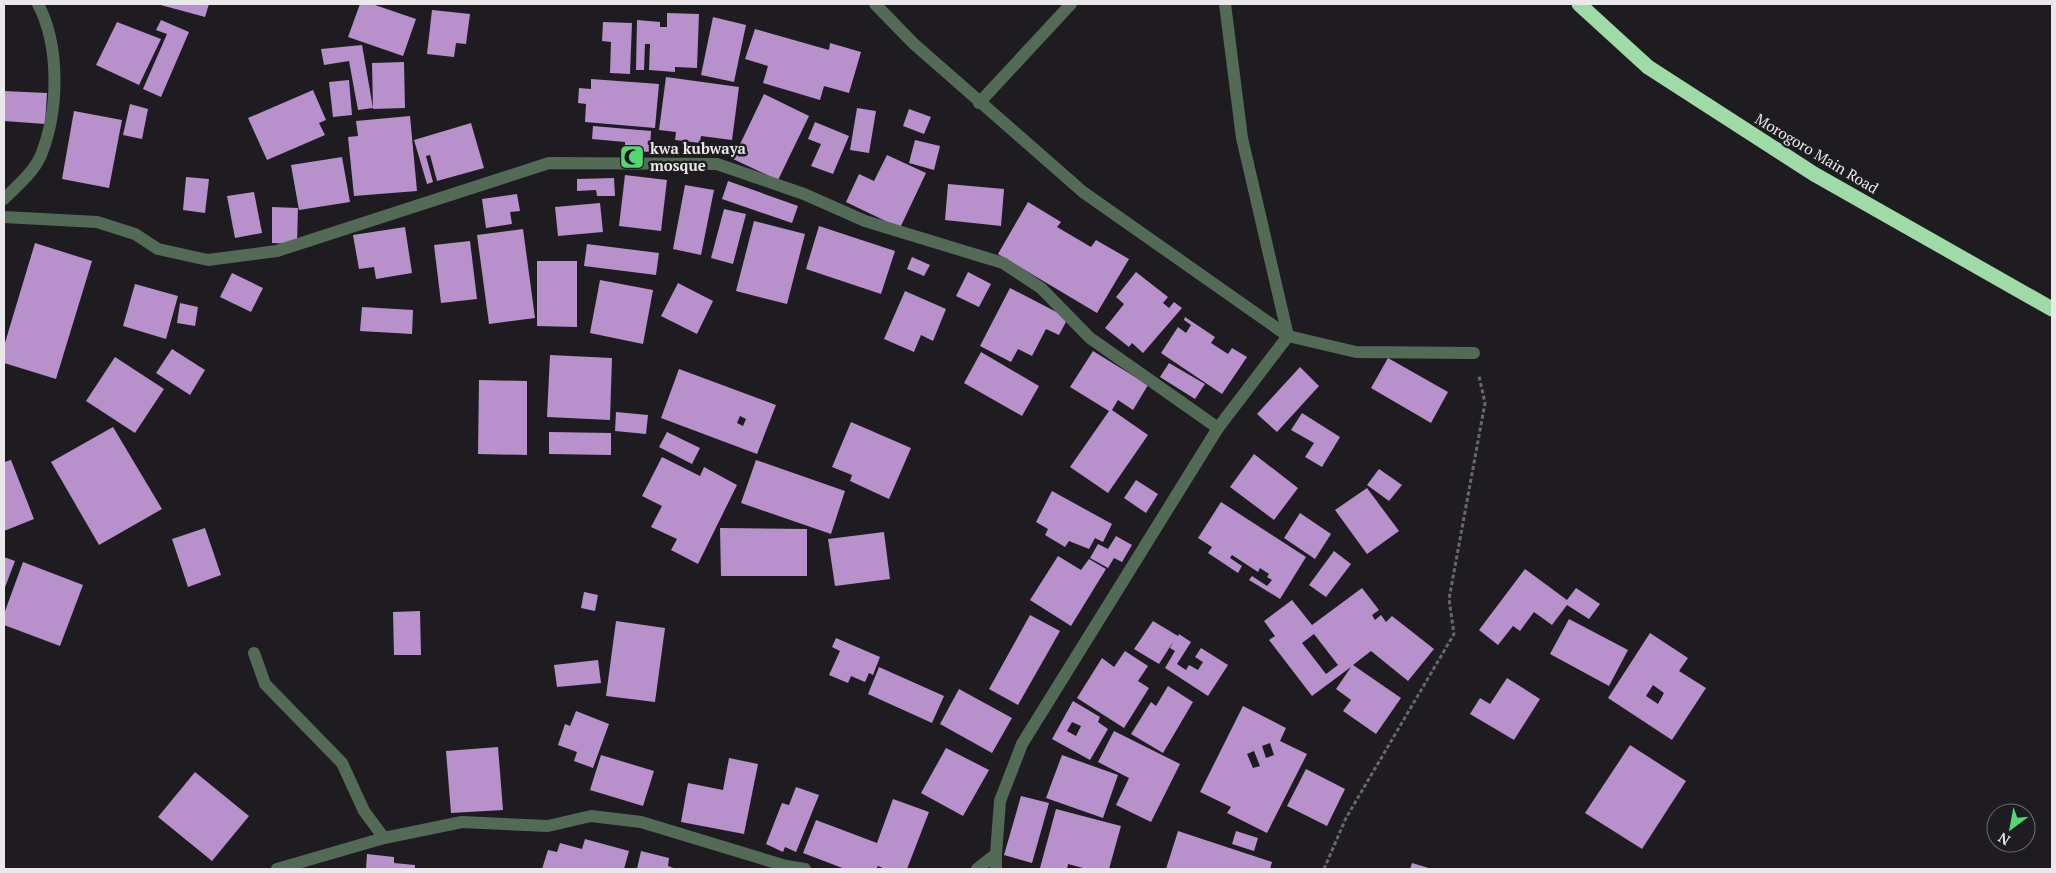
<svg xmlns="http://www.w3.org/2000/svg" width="2056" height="873" font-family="'PT Serif',serif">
  <rect width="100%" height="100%" fill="#1e1c20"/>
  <!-- building -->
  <g fill="#b790cc" fill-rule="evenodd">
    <polygon points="157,4 209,4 205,17"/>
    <polygon points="360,4 372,4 416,19 403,56 348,37"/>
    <polygon points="432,10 470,14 466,44 456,43 454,57 427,54"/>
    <polygon points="667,13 699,14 697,68 675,67 675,72 649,70 650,44 645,44 644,70 636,70 637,20 660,22 660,27 667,27"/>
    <polygon points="713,17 746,25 734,82 701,75"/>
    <polygon points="161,20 189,32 161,97 143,89 167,34 156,30"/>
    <polygon points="117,22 161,39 139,85 96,65"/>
    <polygon points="603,22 632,23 630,74 610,73 611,42 602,41"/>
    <polygon points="755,29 829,50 830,43 861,52 849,93 824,86 820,100 763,83 768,66 745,59"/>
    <polygon points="362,45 373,108 358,110 349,61 324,65 321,49"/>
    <polygon points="404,62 405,108 373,109 372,63"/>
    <polygon points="666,77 739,87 732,140 701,136 700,143 675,140 676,132 659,130"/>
    <polygon points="591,79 659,84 655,128 585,122 586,104 578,103 579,88 591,89"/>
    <polygon points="349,80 352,115 333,117 329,82"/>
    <polygon points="313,90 326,120 319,123 325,135 267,160 248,118"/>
    <polygon points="4,91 47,93 45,124 4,121"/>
    <polygon points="764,94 809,116 778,180 733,159"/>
    <polygon points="130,104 148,109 142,139 123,135"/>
    <polygon points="857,108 876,111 869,153 850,150"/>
    <polygon points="909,109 931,117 924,134 903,126"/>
    <polygon points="74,111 122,120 109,188 62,179"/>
    <polygon points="410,116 417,191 354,196 348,137 358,136 356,121"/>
    <polygon points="815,122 849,136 833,174 811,166 821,144 808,139"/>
    <polygon points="471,123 484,168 437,181 430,155 426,156 433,182 427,184 414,140"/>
    <polygon points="593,126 651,131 650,152 625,150 625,142 592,139"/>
    <polygon points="915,140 940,146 934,170 909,163"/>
    <polygon points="887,155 926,173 900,228 846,202 859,174 874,181"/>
    <polygon points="342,157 350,202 299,210 291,165"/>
    <polygon points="625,175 667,180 661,231 619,226"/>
    <polygon points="186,177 209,179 205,213 183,210"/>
    <polygon points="614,178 615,196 597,196 596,190 577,191 577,179"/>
    <polygon points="728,181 798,206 792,223 722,199"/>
    <polygon points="948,184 1004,189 1001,226 945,220"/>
    <polygon points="685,185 714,190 701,255 673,249"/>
    <polygon points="254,192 262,233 235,238 227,196"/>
    <polygon points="517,194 520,211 510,212 512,224 486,228 482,199"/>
    <polygon points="1028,202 1061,222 1057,227 1091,247 1096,240 1129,259 1097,313 998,254"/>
    <polygon points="600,203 603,232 558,236 555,207"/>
    <polygon points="272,207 298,208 297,244 272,243"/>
    <polygon points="724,209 746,214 733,264 711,258"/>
    <polygon points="754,221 805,234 787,304 736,291"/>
    <polygon points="819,226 895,251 881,294 806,269"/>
    <polygon points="405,227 412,273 376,279 374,267 359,269 353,235"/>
    <polygon points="523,229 535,318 489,324 477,235"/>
    <polygon points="470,241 477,299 441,303 434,245"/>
    <polygon points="35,243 92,261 56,379 4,363 4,346"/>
    <polygon points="587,244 659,253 656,275 584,266"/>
    <polygon points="912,257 930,265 924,276 907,269"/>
    <polygon points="537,261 577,261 577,327 537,326"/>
    <polygon points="968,272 991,284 979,307 956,296"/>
    <polygon points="1136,272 1168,297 1163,303 1169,308 1174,302 1182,308 1143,353 1132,343 1129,347 1105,328 1124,304 1116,297"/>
    <polygon points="232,273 263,288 251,312 220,297"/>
    <polygon points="600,280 653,290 643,344 590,333"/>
    <polygon points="678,283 713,301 697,334 661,316"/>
    <polygon points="135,284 178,296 166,339 123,326"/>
    <polygon points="1010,288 1068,318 1059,335 1046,329 1032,356 1018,349 1011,362 980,346"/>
    <polygon points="905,291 946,309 933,341 921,335 914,352 884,339"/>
    <polygon points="180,303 198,307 195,326 177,323"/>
    <polygon points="362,307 413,310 412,334 360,331"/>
    <polygon points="1185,317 1215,337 1211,343 1228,354 1232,348 1247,357 1222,394 1161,353 1178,327 1186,333 1191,325 1184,320"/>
    <polygon points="172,349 205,370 190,395 156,373"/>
    <polygon points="1093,351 1148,385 1133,410 1118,400 1112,410 1148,435 1108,493 1070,467 1109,411 1070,387"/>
    <polygon points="981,352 1039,386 1022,416 964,383"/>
    <polygon points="550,355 612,358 610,420 547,417"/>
    <polygon points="115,357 164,389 135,433 86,401"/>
    <polygon points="1388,358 1448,392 1431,423 1371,388"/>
    <polygon points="1169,363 1205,384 1195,399 1160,377"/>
    <polygon points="1300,367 1319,386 1277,432 1257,414"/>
    <path d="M679 369 776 405 757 454 661 418ZM740 416 746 419 743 426 737 423Z"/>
    <polygon points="479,380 527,381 527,455 478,454"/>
    <polygon points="616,412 648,415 646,434 615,431"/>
    <polygon points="1302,413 1340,437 1322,467 1305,457 1314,443 1291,430"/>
    <polygon points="851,422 911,448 889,499 850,481 852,475 832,467"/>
    <polygon points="113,427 162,509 99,545 51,462"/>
    <polygon points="549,432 611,433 611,455 549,454"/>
    <polygon points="667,432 700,448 692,464 659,447"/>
    <polygon points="1254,454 1298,488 1274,520 1230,487"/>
    <polygon points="662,457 700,476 704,467 737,485 698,564 671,550 677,539 651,527 662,506 642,496"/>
    <polygon points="11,460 34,519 4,531 4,462"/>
    <polygon points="756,460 845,491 831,534 741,503"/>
    <polygon points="1379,469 1402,485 1389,501 1367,485"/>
    <polygon points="1136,480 1158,494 1146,513 1124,498"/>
    <polygon points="1367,488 1399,531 1367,554 1335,510"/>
    <polygon points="1052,491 1112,524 1103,542 1095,538 1089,549 1069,541 1065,547 1045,535 1048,529 1036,522"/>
    <polygon points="1221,502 1306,557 1280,599 1249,580 1252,576 1267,586 1272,580 1267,577 1269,574 1260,568 1258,572 1232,555 1230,558 1242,566 1238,573 1208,553 1212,547 1198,538"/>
    <polygon points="1300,513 1331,534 1315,559 1284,538"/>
    <polygon points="205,528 221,575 188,587 172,539"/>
    <polygon points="720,528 807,529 807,576 721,576"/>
    <polygon points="884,532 890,579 835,586 828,539"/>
    <polygon points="1116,536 1132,545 1122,562 1114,558 1108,568 1090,558 1098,544 1108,549"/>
    <polygon points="1334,551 1351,564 1326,597 1309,585"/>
    <polygon points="1058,556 1081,570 1089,559 1106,569 1071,626 1030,600"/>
    <polygon points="4,557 15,561 4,590"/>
    <polygon points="23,562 83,585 60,646 4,625 4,614"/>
    <polygon points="1525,569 1567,600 1576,588 1600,604 1589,619 1567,605 1552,625 1534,612 1520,631 1513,626 1498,645 1479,630"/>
    <path d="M1362 588 1379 610 1372 615 1375 620 1381 615 1386 622 1392 616 1434 649 1408 681 1371 651 1353 665 1401 698 1376 734 1343 711 1351 700 1336 689 1351 667 1312 696 1269 640 1275 636 1264 621 1292 600 1312 625ZM1314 634 1338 665 1326 674 1302 643Z"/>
    <polygon points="584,592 598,595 595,611 581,608"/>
    <polygon points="420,611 421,655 394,655 393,612"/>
    <polygon points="1030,615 1060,631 1018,705 989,689"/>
    <polygon points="1569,619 1628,650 1609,686 1550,654"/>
    <polygon points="616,621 665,628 655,702 606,696"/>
    <polygon points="1153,621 1178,636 1179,634 1191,642 1177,664 1186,670 1189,665 1198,670 1203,662 1195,657 1201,648 1228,665 1208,696 1165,668 1175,651 1170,648 1173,642 1159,664 1134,649"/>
    <path d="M1650 633 1688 658 1679 671 1706 688 1672 740 1608 698ZM1653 685 1664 693 1658 704 1646 696Z"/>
    <polygon points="836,638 880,657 873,675 869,673 865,682 851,676 848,683 829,675 840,651 832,647"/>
    <polygon points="1125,651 1148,666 1138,681 1149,688 1124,728 1077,698 1102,658 1114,667"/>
    <polygon points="598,660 601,683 557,687 554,665"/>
    <polygon points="879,667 944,696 932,723 868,694"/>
    <polygon points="1507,678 1540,699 1514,740 1470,714 1480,698 1490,704"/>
    <polygon points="1168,686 1193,702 1163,753 1131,734 1151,702 1156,706"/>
    <polygon points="959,689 1012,718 992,753 940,724"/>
    <path d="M1073 701 1100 717 1098 722 1108 729 1090 760 1052 739ZM1072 722 1081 726 1076 736 1067 731Z"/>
    <path d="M1243 706 1286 728 1280 741 1307 754 1267 833 1227 813 1231 807 1200 792ZM1270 743 1274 755 1266 758 1262 746ZM1254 751 1260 766 1253 768 1247 754Z"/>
    <polygon points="576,711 609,724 593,768 574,761 577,752 558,745 565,724 570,726"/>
    <polygon points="1114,731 1180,764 1151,822 1116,805 1129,778 1098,762"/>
    <polygon points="1630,745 1686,781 1642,849 1585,813"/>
    <polygon points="498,747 503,810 451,813 446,751"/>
    <polygon points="946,748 989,770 963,816 921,793"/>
    <polygon points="601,755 654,771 643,806 590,790"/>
    <polygon points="1062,755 1118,775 1103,818 1046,798"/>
    <polygon points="729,758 758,764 744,834 681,822 688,783 723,790"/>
    <polygon points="1306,769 1345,789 1327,826 1287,806"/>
    <polygon points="195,772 249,816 212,861 158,817"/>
    <polygon points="796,787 819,795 796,852 785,847 783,852 766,844 782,803 789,805"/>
    <polygon points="1021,796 1049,803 1032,863 1004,855"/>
    <polygon points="893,799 929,812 907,869 885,869 878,866 876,869 845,869 803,853 816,820 877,843"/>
    <polygon points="1056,809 1121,826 1109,869 1087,869 1068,864 1067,869 1040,868"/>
    <polygon points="1178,831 1272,862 1270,869 1166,869"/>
    <polygon points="1236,831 1258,838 1254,851 1232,844"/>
    <polygon points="585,839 629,851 624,869 542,869 548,850 557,852 560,843 582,849"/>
    <polygon points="641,851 669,858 668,866 676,869 637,869"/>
    <polygon points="367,854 394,857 394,863 415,865 415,869 366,869"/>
    <polygon points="1412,863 1432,869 1410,869"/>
  </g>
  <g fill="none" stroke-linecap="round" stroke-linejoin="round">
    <!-- path -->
    <polyline stroke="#69676b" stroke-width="3" stroke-dasharray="4 2.5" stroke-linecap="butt" points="1324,869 1346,818 1454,634 1449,599 1485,403 1479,376"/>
    <!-- lane -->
    <polyline stroke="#536b56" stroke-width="12" points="996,854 996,869"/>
    <!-- street -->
    <g stroke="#536b56" stroke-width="12">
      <polyline points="875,4 914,44 1083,192 1288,336 1356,352 1474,353"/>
      <polyline points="979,103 1071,4"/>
      <path d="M4 199C17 186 34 172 41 155 59 110 60 46 38 4"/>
      <polyline points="4,217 97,222 135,234 158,249 208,260 277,251 549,163 717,164 804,194 865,221 1003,263 1041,288 1090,338 1218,428"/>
      <polyline points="254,653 265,684 342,763 364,811 384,838"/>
      <polyline points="277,869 384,838 462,822 548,826 591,816 641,822 786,866 805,869"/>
      <polyline points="977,869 996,854 1000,801 1022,744 1218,428 1288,336 1242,138 1225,4"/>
    </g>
    <!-- highway -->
    <polyline stroke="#9edba6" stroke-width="15" points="1579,4 1648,67 1814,174 2052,309"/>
  </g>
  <!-- icons -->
  <defs>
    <symbol id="mosque-square" viewBox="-11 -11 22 22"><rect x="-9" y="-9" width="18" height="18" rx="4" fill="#53d672" stroke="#1e1c20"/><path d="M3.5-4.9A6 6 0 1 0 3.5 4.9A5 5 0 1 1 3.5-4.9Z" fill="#111"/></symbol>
  </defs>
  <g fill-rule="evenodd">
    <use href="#mosque-square" x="618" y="143" width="28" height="28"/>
  </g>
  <g text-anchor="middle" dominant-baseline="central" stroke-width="5" stroke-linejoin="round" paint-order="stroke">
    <!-- poi labels -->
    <g font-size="15" font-weight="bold" fill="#eae8eb" stroke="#1e1c20" text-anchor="start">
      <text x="650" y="148">kwa kubwaya<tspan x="650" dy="17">mosque</tspan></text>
    </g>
    <!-- street labels -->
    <g font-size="15" fill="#eae8eb" stroke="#1e1c20">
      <text transform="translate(1817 153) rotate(31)">Morogoro Main Road</text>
    </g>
  </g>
  <!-- border -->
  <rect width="2056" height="873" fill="none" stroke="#eae8eb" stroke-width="10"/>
  <!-- north arrow -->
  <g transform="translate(2011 828) rotate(212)"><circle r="24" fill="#1e1c20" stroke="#706e71"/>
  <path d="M0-4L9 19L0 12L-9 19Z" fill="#53d672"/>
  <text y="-8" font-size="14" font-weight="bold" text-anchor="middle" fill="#eae8eb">N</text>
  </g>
</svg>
